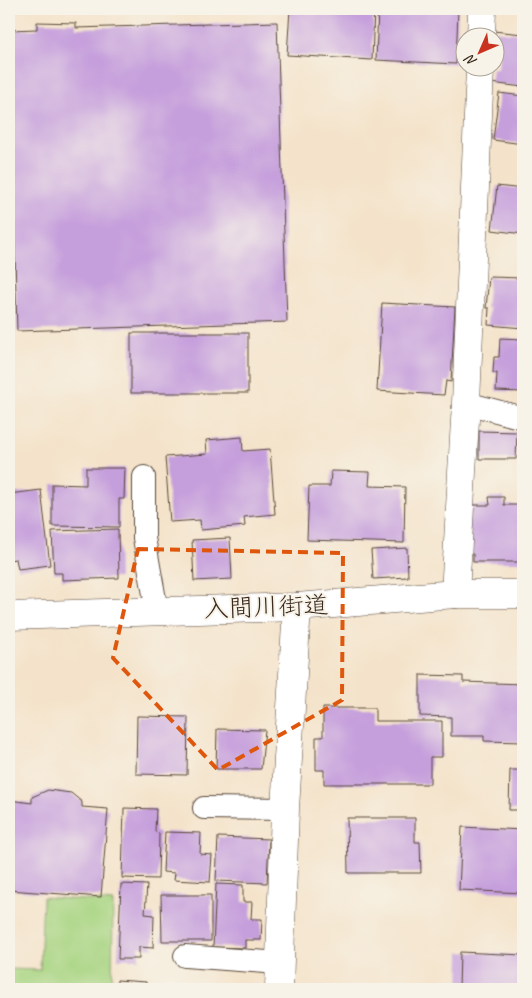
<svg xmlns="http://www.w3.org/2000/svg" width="532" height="998" font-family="Caveat,'Klee One',sans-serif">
  <rect width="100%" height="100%" fill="#f7f3e8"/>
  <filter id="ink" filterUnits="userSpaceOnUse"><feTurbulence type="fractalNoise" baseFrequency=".02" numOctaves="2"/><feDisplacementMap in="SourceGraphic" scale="10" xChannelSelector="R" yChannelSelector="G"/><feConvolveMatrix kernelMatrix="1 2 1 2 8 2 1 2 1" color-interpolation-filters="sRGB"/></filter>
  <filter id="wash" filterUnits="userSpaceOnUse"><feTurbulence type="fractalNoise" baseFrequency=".0096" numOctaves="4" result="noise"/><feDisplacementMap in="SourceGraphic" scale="20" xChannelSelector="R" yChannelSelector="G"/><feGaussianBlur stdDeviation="1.12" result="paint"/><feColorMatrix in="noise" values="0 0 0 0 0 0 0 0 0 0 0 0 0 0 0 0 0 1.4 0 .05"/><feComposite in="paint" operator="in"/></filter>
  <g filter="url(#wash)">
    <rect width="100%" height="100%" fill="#f4e3ca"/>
    <!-- green -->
    <polygon fill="#a7d481" stroke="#717f50" points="43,897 113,902 112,989 9,989 9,969 40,970"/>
    <g id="blocks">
      <!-- building -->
      <g fill="#c59edc">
        <polygon points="290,9 374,9 372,60 287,55"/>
        <polygon points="378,9 458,9 456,64 376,60"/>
        <polygon points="37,22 76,23 76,28 277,22 287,322 17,331 9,30 37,29"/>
        <polygon points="493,31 523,34 523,87 491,83 493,69 498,69 499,56 494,56"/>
        <polygon points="499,93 523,96 523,144 493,140"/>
        <polygon points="497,186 523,189 523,234 492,230"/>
        <polygon points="489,277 523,278 523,328 488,325 489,308 486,308"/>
        <polygon points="382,303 455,307 451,382 446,381 444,395 377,391"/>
        <rect x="131" y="333" width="117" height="60"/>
        <polygon points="500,338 523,339 523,392 496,391 497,373 493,373 494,357 499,357"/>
        <polygon points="479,431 517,432 516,459 479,459"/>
        <polygon points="242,437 243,451 270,449 275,514 244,517 245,526 201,530 200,520 170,522 165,457 207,454 206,440"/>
        <polygon points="86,468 125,468 124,499 119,499 119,527 52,526 52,484 86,485"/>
        <polygon points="331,471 370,472 369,486 405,487 404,543 307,540 309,486 330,486"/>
        <polygon points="41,490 50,565 18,569 16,559 9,560 9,524 11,523 9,494"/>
        <polygon points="489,497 504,497 504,505 523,505 523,562 473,562 473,554 467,554 467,505 490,505"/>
        <polygon points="118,529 119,578 62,580 62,573 54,573 52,531"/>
        <polygon points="230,538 232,579 194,581 192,540"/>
        <polygon points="407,548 408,577 373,579 371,550"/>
        <polygon points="420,675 463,676 463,682 523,684 523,742 484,741 484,736 451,736 451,717 420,716"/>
        <polygon points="323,708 375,708 375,721 442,721 442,757 430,757 430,784 324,784 324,770 316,770 316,737 323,737"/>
        <polygon points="137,716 188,717 187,775 136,774"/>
        <polygon points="217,729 265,730 261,769 216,769"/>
        <polygon points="520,764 523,764 523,810 509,810 510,770 520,770"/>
        <polygon points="48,790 71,793 82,802 82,807 108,809 101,897 9,890 9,800 32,803 32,797"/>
        <polygon points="124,808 156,809 155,832 159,833 158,879 122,878"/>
        <polygon points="347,818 415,818 415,842 420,842 421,873 348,873"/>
        <polygon points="462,827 523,830 523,893 459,890"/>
        <polygon points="165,832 201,833 200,854 212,855 210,882 174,880 175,873 163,872"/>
        <polygon points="218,837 269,839 267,883 216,881"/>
        <polygon points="121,884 147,885 145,914 154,915 153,948 139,947 139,959 118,959"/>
        <polygon points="216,884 243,885 243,902 252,902 251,919 262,919 261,940 245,940 245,948 213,947"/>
        <polygon points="161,895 211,895 211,941 162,941"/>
        <polygon points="460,952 523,955 523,989 459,989"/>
        <polygon points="117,980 146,982 146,989 117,989"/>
      </g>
    </g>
  </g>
  <g filter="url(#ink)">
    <use href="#blocks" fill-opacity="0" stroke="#574638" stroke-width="1"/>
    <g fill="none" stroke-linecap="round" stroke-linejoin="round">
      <defs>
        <g id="service">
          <polyline points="466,403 523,418"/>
          <polyline points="144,477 144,538 157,611"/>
          <polyline points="204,808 285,809"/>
          <polyline points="185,956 280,963"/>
        </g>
        <g id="minor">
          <polyline points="481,38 482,9"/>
          <polyline points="455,594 466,403 480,68"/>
          <polyline points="9,616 297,607 455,594 523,594"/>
          <polyline points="279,989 285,809 297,607"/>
        </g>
      </defs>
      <!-- service casing -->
      <use href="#service" stroke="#574638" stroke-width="24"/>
      <!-- minor casing -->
      <use href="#minor" stroke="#574638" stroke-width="29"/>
      <!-- service -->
      <use href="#service" stroke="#fff" stroke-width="22"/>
      <!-- minor -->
      <use href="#minor" stroke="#fff" stroke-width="28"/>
    </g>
  </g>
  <!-- marked area -->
  <path fill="none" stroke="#df570d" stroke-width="4" stroke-dasharray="10 6" stroke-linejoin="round" d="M138 549 343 553 342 700 218 770 113 658Z"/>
  <g text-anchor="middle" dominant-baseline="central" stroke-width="4" stroke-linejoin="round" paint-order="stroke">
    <!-- street labels -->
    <g font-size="25" fill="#3b2a1e" stroke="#f7f3e8">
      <text transform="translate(266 607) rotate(-2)">入間川街道</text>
    </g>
  </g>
  <!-- margin -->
  <rect width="532" height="998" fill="none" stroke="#f7f3e8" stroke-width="30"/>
  <!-- north arrow -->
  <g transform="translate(480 52) rotate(225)"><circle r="24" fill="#f7f3e8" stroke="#aca397"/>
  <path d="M0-4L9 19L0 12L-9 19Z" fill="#c8321e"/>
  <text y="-8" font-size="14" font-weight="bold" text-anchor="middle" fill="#3b2a1e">N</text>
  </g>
</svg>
